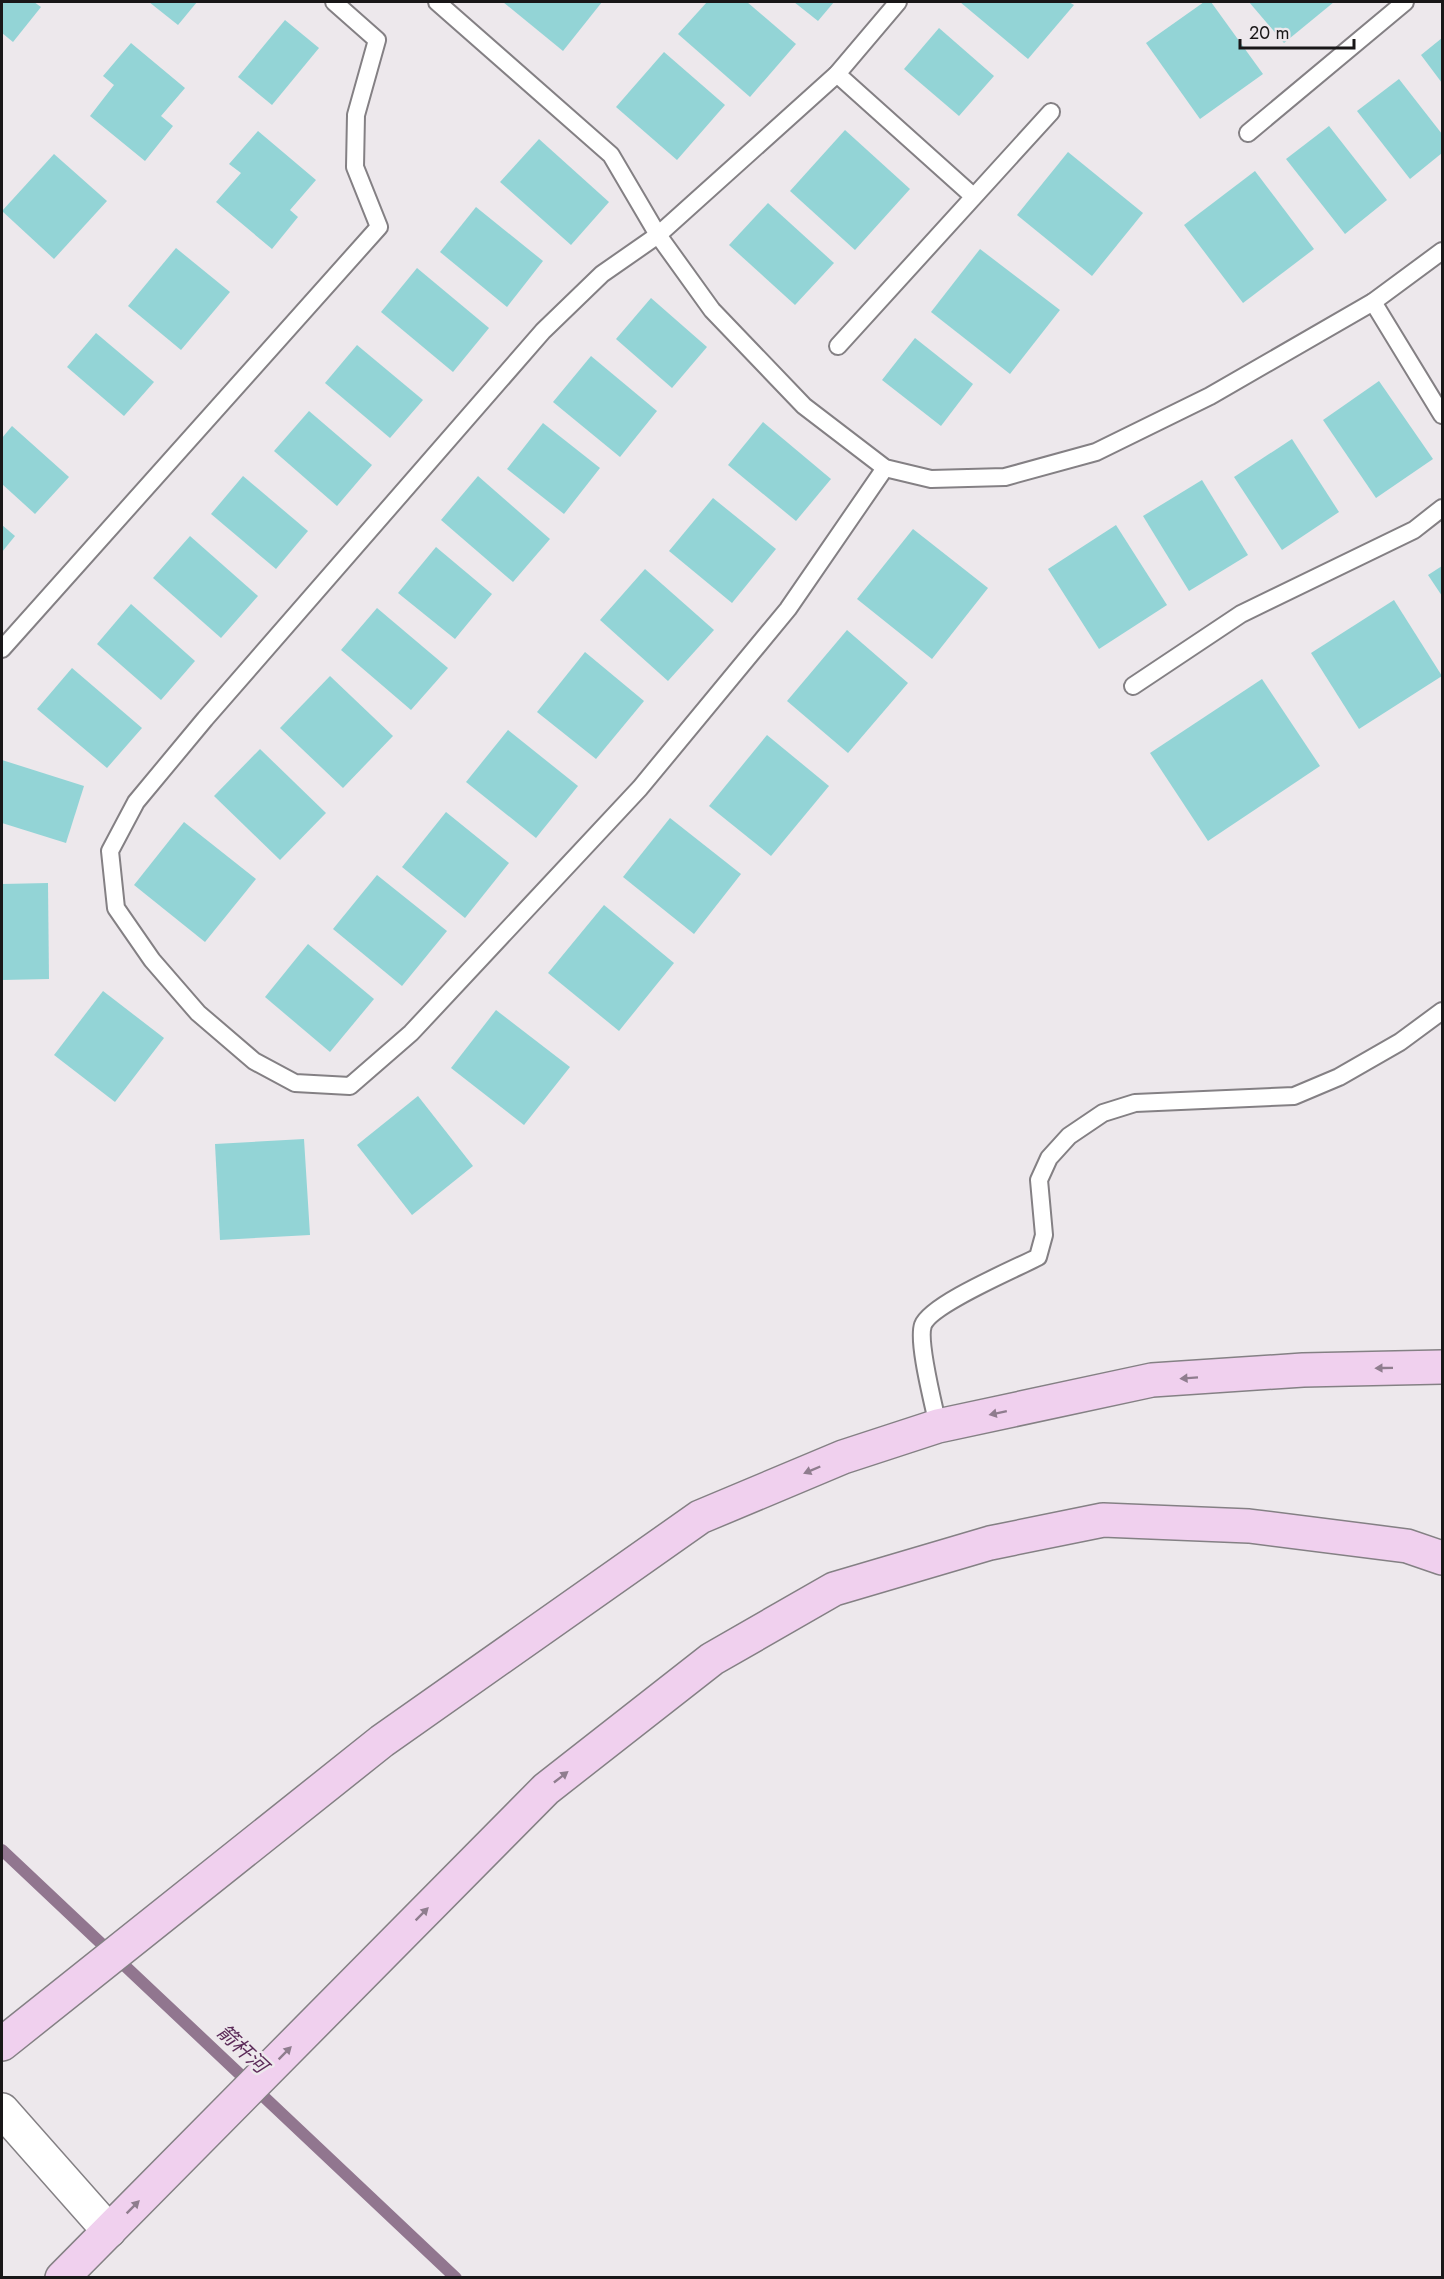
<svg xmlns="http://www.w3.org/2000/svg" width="1444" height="2279" font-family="Jost,'Noto Sans SC',sans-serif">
  <rect width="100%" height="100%" fill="#ede8ec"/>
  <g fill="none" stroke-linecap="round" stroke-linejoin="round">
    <!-- stream -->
    <polyline stroke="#91768f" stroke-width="12" points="2,1850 456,2278"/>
  </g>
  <!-- building -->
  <g fill="#93d4d6">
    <polygon points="2,2 34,2 41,7 13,42 2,33"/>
    <polygon points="149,2 197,2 178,25"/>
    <polygon points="503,2 602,2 563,51"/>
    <polygon points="707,2 747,2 796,44 750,97 678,34"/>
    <polygon points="794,2 834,2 818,21"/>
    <polygon points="960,2 1069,2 1074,5 1028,59"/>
    <polygon points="1204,2 1211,2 1263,74 1200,119 1146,43"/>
    <polygon points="1249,2 1334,2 1284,43"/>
    <polygon points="285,20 319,48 272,105 238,77"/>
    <polygon points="939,28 994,76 959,116 904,69"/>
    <polygon points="1442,38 1442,83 1421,55"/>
    <polygon points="131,43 185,88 161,116 173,126 145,161 90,116 114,85 103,76"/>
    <polygon points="664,52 725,105 677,160 616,107"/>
    <polygon points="1399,79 1442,134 1442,153 1410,179 1357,111"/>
    <polygon points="1329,126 1387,200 1345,234 1286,159"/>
    <polygon points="845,130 910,189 855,250 790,191"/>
    <polygon points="258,131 316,180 290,210 298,217 272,249 216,202 241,173 229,164"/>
    <polygon points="539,139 609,202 571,245 500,182"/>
    <polygon points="1068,152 1143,213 1092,276 1017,215"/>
    <polygon points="54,154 107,201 54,259 2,211"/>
    <polygon points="1255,171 1314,249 1243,303 1184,225"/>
    <polygon points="768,203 834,263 795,305 729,245"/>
    <polygon points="476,207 543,261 507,307 440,252"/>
    <polygon points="176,248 230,292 181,350 128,306"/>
    <polygon points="980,249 1060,310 1010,374 931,312"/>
    <polygon points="417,268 489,328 453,372 381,312"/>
    <polygon points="651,298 707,347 672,388 616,339"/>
    <polygon points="96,333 154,382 124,416 67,367"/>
    <polygon points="915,338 973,384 941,426 882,380"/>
    <polygon points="357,345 423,400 390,438 325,383"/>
    <polygon points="591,356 657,411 620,457 553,402"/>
    <polygon points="1379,381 1433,459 1376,498 1323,420"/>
    <polygon points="309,411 372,465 337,506 274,451"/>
    <polygon points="763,422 831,479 796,521 728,465"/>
    <polygon points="543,423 600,468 564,514 507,469"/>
    <polygon points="12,426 69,477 35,514 2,484 2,438"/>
    <polygon points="1292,439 1339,512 1282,550 1234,477"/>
    <polygon points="243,476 308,531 276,569 211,514"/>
    <polygon points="478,476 550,539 513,582 441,520"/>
    <polygon points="1202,480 1248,555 1189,591 1143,516"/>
    <polygon points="713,498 776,549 732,603 669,551"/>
    <polygon points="2,525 15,536 2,552"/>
    <polygon points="1116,525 1167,605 1099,649 1048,569"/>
    <polygon points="913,529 988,588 932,659 857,599"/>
    <polygon points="190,536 258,596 221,638 153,578"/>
    <polygon points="436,547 492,594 455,639 398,593"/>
    <polygon points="1442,566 1442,596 1428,575"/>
    <polygon points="645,569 714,630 668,681 600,620"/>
    <polygon points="1394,600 1442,676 1359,729 1311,653"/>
    <polygon points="131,604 195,661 161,700 97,644"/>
    <polygon points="377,608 448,668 411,710 341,650"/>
    <polygon points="847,630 908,683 848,753 787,701"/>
    <polygon points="585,652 644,701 596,759 537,712"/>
    <polygon points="72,668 142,728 107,768 37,709"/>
    <polygon points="330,676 393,736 343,788 280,728"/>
    <polygon points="1262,679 1320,766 1208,841 1150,753"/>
    <polygon points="508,730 578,786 536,838 466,782"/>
    <polygon points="767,735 829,786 771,856 709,806"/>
    <polygon points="260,749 326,813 280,860 214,796"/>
    <polygon points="2,760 84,786 66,843 2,823"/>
    <polygon points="446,812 509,863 465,918 402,867"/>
    <polygon points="670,818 741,874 694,934 623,877"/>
    <polygon points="184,822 256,879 205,942 134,885"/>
    <polygon points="377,875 447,931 402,986 333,929"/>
    <polygon points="48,883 49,979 2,980 2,884"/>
    <polygon points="604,905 674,963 619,1031 548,973"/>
    <polygon points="308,944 374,999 330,1052 265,997"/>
    <polygon points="103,991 164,1038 115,1102 54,1055"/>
    <polygon points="496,1010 570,1067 524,1125 451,1068"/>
    <polygon points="418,1096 473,1166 412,1215 357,1145"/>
    <polygon points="304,1139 310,1235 220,1240 215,1144"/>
  </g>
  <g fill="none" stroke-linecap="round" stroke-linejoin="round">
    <defs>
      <g id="service">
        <polyline points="437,2 611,155 658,235 712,310 804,406 885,468 931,479 1005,477 1096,452 1210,396 1373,302 1442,251"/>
        <polyline points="837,74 973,196"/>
        <polyline points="1248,133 1405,2"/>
        <polyline points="1373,302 1442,415"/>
        <polyline points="838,346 1051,112"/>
        <polyline points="885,468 788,609 640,788 411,1033 350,1086 295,1083 254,1061 198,1013 152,960 116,908 110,851 136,802 205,719 543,331 602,274 658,235 837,74 898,2"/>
        <polyline points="2,649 379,227 355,167 356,115 377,40 334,2"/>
        <polyline points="1133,686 1241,614 1414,530 1442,508"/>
        <path d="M938 1426C934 1406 917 1342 923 1325 931 1304 1015 1269 1038 1257L1044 1235 1039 1180 1049 1158 1069 1136 1103 1113 1135 1103 1294 1096 1339 1077 1400 1042 1442 1011"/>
      </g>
      <polyline id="tertiary" points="2,2110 109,2231"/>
      <g id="secondary">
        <polyline points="2,2044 382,1741 700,1517 843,1457 938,1426 1152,1380 1303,1370 1442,1367"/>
        <polyline points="62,2278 546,1789 712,1659 834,1589 990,1543 1103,1520 1249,1526 1407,1546 1442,1558"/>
      </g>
    </defs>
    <!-- service casing -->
    <use href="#service" stroke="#848084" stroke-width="20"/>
    <!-- tertiary casing -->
    <use href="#tertiary" stroke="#848084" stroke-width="36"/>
    <!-- secondary casing -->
    <use href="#secondary" stroke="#848084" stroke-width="36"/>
    <!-- service -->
    <use href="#service" stroke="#fff" stroke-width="16"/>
    <!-- tertiary -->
    <use href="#tertiary" stroke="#fff" stroke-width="33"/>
    <!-- secondary -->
    <use href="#secondary" stroke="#f0d0ee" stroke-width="33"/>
  </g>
  <!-- one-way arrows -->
  <defs><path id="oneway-solid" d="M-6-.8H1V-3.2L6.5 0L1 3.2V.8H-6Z" transform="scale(1.5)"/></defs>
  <g fill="#8f7d8e">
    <use href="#oneway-solid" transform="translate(1384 1368) rotate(179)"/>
    <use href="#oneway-solid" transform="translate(1189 1378) rotate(176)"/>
    <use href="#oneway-solid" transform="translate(998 1413) rotate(168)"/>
    <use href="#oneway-solid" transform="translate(812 1470) rotate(157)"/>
    <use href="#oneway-solid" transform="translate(561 1777) rotate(-38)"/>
    <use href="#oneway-solid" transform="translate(422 1914) rotate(-45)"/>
    <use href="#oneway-solid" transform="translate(285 2053) rotate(-45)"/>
    <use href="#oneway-solid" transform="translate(133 2207) rotate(-45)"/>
  </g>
  <g text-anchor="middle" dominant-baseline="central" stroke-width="5" stroke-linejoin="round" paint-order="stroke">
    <!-- water labels -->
    <g font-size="20" font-style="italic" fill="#5c2b59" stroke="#ede8ec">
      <text transform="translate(242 2049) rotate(43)">箭杆河</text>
    </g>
  </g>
  <!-- border -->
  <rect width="1444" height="2279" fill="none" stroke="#191718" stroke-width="6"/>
  <!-- scale -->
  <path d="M1240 39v9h114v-9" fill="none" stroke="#191718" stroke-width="3"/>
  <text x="1249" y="39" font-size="18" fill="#191718" stroke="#ede8ec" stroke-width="4.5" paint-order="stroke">20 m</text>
</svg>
